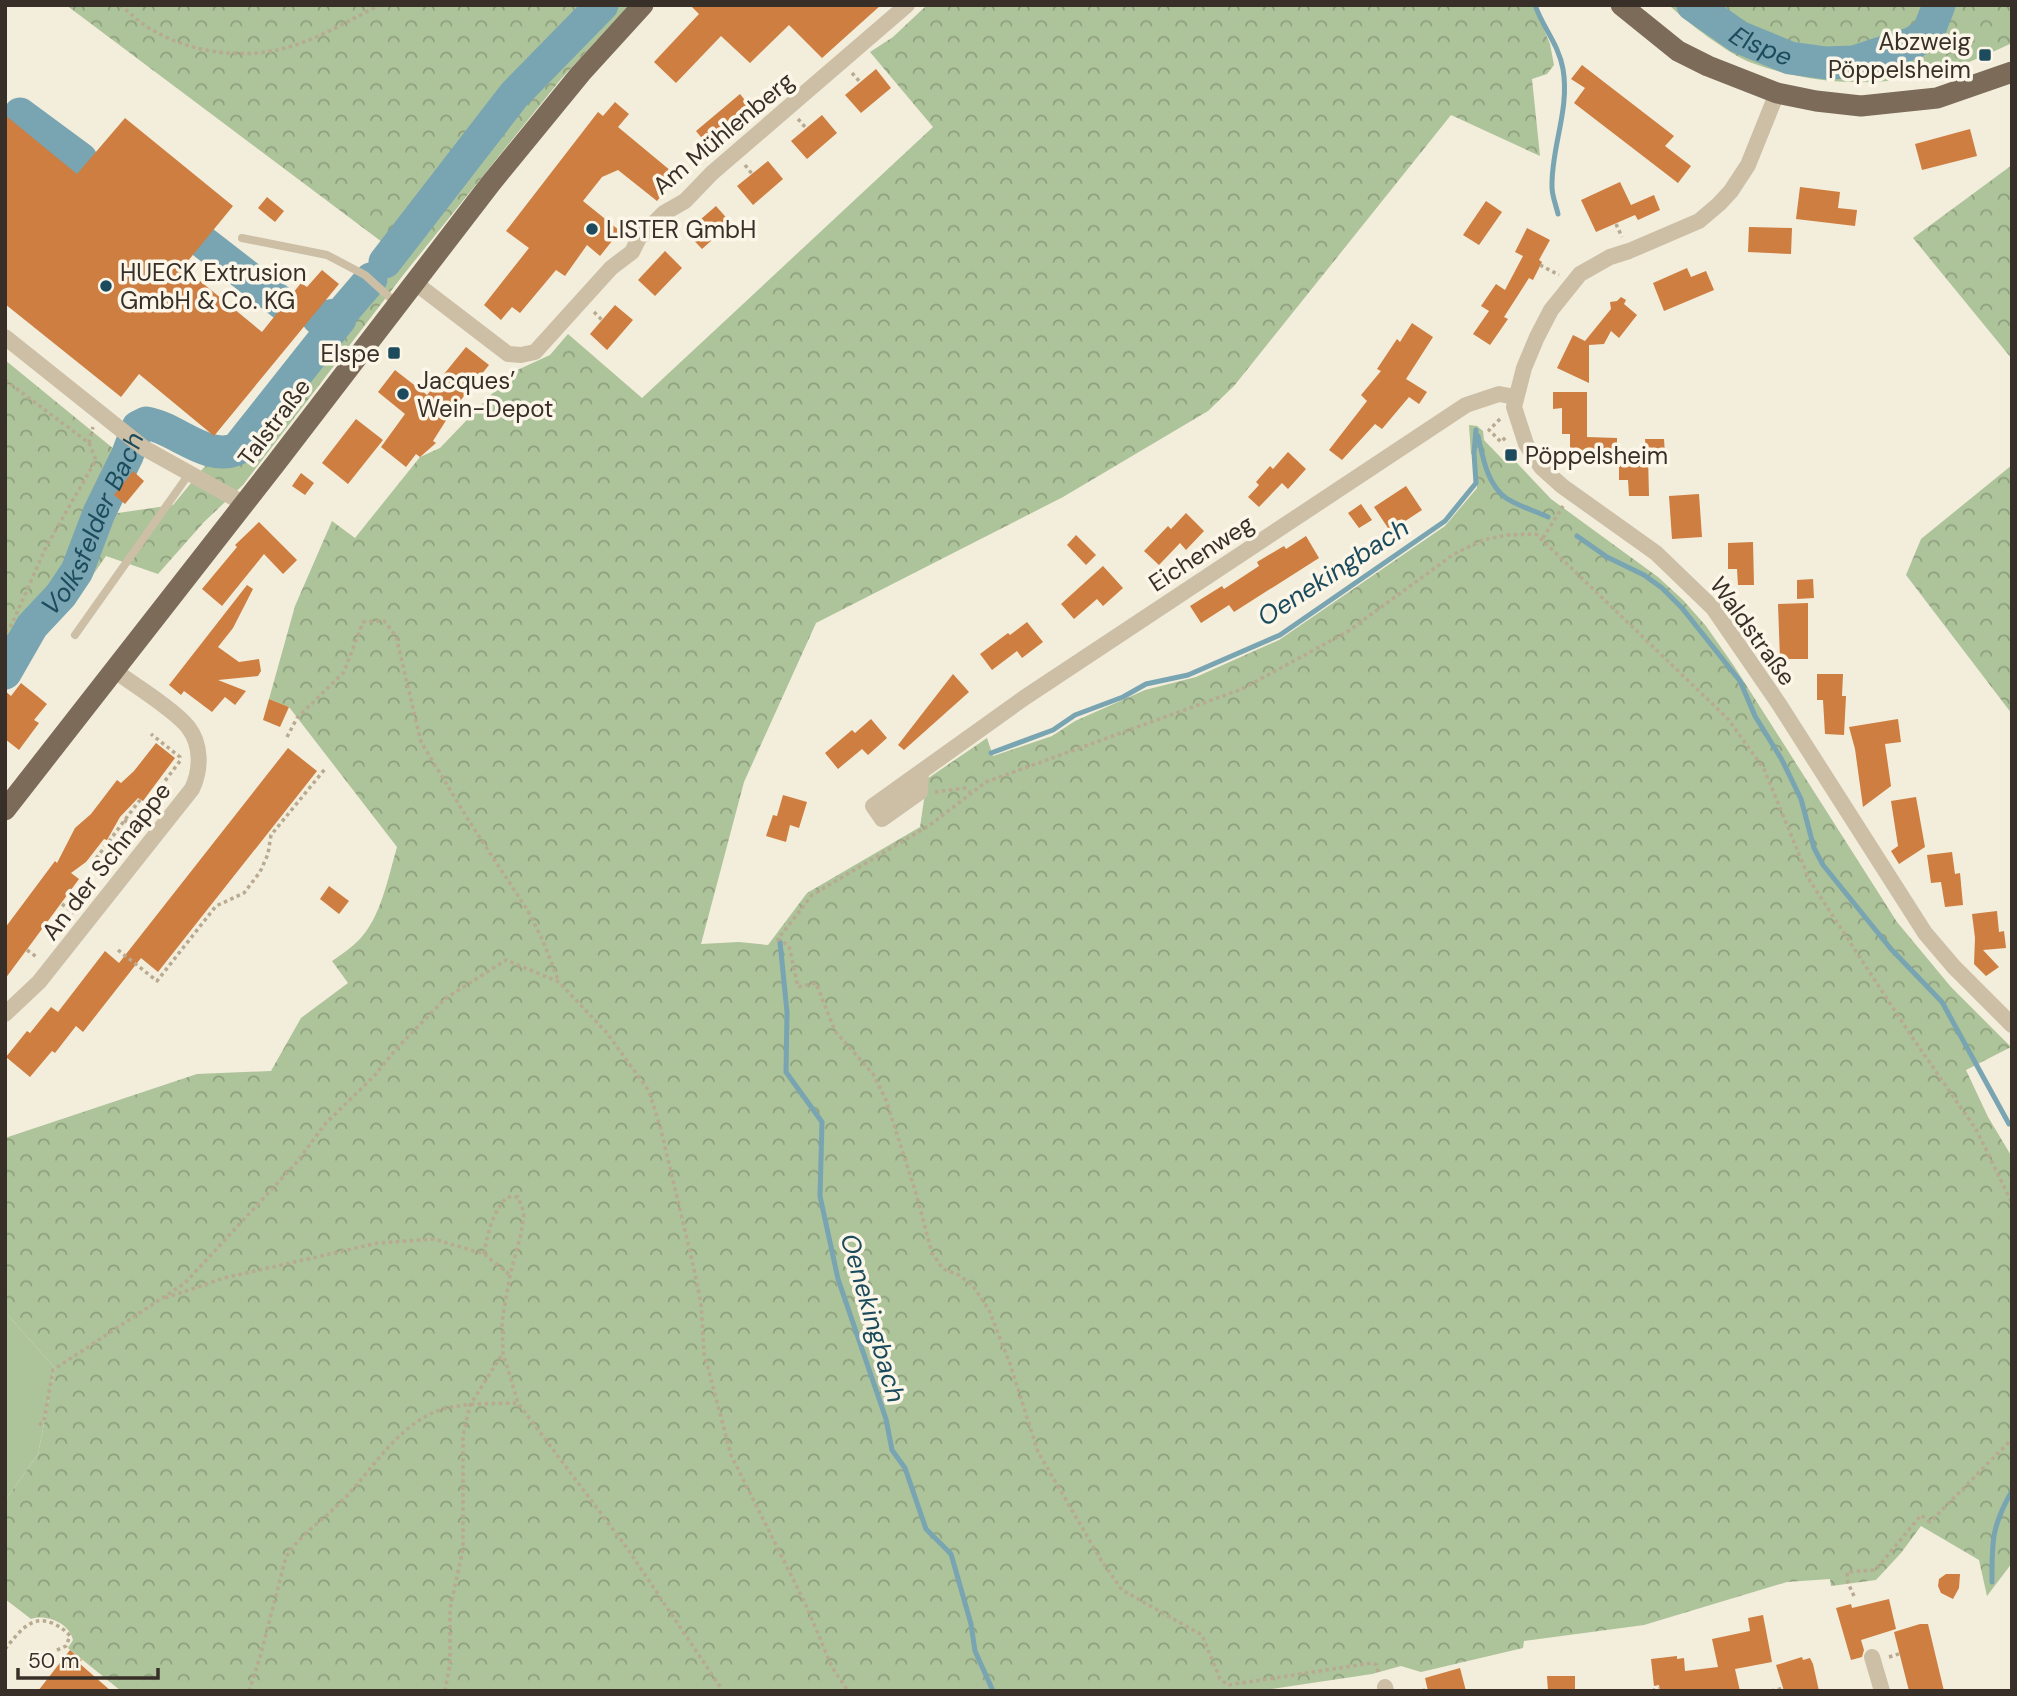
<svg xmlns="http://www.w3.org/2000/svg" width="2017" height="1696" font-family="'DM Sans',sans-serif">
  <defs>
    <pattern id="forest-crowns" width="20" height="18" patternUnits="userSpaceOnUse" patternTransform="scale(1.75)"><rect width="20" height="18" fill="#adc39a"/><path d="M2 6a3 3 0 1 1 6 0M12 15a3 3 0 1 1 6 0" fill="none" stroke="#8e9f7e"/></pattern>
  </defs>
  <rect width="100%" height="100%" fill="#f3eddb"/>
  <!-- green -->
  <polygon fill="#adc39a" points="5,1312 55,1368 38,1454 5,1501"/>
  <!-- forest -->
  <g fill="url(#forest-crowns)">
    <polygon points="66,5 629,5 561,79 404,274 243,485 204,522 158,574 106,556 77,598 53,623 34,635 5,676 5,360 120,454 98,500 118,513 173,505 386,245"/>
    <path d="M927 5H1541L1535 8 1550 44 1554 65 1547 74 1532 79 1540 156 1451 115 1234 386 1208 411 1063 497 816 623 744 782 701 944 739 942 768 945 807 893 920 827 927 779 987 738 993 756 1052 736 1075 721 1145 690 1196 677 1279 640 1445 526 1477 488 1476 454H1471L1469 425 1477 426 1483 431 1484 440 1506 463 1516 462 1551 499 1658 577 1683 600 1706 626 1734 666 1897 922 1951 987 2011 1047 1966 1070 1988 1117 2012 1157V1563L1987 1596 1979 1560 1921 1526 1901 1553 1876 1580 1831 1586 1830 1579 1787 1582 1644 1625 1524 1641 1523 1648 1421 1672 1401 1666 1372 1674 1258 1691H121L68 1648 73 1640C69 1623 47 1614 31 1619L5 1599V1501L38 1454 55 1368 5 1312V1138L197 1074 271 1071 301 1018 348 983 332 961C341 955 351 948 359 940 381 917 388 878 397 847L289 707 269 699 295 606 332 521 355 538 420 457 440 448 513 372 550 355 568 334 642 398 933 127 870 52 893 37Z"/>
    <path d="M1669 5H2012V43C1994 51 1976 60 1958 66 1890 89 1819 87 1752 63 1730 55 1686 22 1669 5Z"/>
    <polygon points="2012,165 2012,359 1913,238"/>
    <polygon points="2012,465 2012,714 1906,575 1921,539"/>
  </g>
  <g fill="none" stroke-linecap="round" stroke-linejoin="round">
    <!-- stream -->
    <g stroke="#79a4b2" stroke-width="5">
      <path d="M1535 5C1543 28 1559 45 1563 69 1570 110 1551 147 1552 187 1552 196 1556 205 1558 214"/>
      <path d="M1478 436C1483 458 1487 484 1506 498 1518 506 1535 511 1548 517"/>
      <polyline points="1577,536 1607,557 1644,575 1662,588 1682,608 1740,681 1755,716 1782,760 1801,799 1814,848 1823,865 1891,949 1942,1002 2009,1124"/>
      <polyline points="991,753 1053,730 1075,715 1123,697 1146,684 1188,675 1280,635 1445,521 1476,483 1474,453 1476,430"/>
      <polyline points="780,942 787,1012 786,1072 822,1122 820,1196 838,1279 886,1419 892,1450 905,1468 926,1529 951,1554 971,1624 975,1651 993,1691"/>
      <path d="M1992 1582C1992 1543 1991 1527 2012 1491"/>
    </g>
    <!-- river -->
    <g stroke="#79a4b2" stroke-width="33">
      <path id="s1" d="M1693 5 1739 37 1790 58 1826 63 1854 62 1913 43 1928 33 1939 5"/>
      <polyline points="20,114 81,159"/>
      <polyline points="203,242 283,304"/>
      <polyline points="385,262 514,95 602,5"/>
      <polyline points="318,318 341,314 371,279"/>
      <path id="s2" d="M5 673 32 626 61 595 77 571 99 513 127 456 138 427 146 423C176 428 207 462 237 449L340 319 341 314"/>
    </g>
  </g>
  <!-- building -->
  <g fill="#cd7e40">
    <polygon points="690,5 881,5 822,58 789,25 750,63 721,36 676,83 654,62 699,14"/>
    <polygon points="1582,65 1674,136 1665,146 1691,166 1678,183 1574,103 1585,88 1571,79"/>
    <polygon points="876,69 891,88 861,113 845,95"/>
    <polygon points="740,94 758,116 714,153 696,131"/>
    <polygon points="615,102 629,114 618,127 677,176 657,201 618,170 602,177 583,201 620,231 600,256 587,245 565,276 556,270 520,313 512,307 501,320 484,305 529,248 506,231 598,112 603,116"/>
    <polygon points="5,115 77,174 125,118 233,206 183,267 262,332 301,283 307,287 322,270 339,284 214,436 139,374 121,397 5,304"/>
    <polygon points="822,115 837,133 807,159 791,141"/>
    <polygon points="1970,129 1977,156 1922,170 1915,144"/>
    <polygon points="768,161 783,179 753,205 737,186"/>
    <polygon points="1620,182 1631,205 1654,195 1660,210 1638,220 1635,215 1596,232 1581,200"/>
    <polygon points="1800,187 1840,192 1838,208 1857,210 1855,226 1796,219"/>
    <polygon points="267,197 284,211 275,222 258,208"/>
    <polygon points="1486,201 1502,212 1479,245 1463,235"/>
    <polygon points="716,206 731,223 702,249 686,232"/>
    <polygon points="1749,227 1792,228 1791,254 1748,252"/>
    <polygon points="1527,228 1550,240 1539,260 1542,262 1533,280 1529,278 1504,317 1508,319 1490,345 1473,334 1489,311 1481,306 1496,284 1505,290 1523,256 1515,252"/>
    <polygon points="665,251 682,268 655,296 638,280"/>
    <polygon points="1687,268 1691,277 1706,271 1714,290 1664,311 1653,283"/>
    <polygon points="1621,297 1626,300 1624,304 1637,315 1619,338 1611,331 1604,344 1589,345 1589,383 1557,368 1573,335 1585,341 1611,309 1610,302 1617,301"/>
    <polygon points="615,305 633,320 607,350 590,334"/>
    <polygon points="1412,323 1433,337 1406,379 1427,392 1419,404 1409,397 1382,429 1375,424 1342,460 1329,450 1367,401 1361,395 1381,371 1377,369 1397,339 1400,342"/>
    <polygon points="466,347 489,365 452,411 433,441 436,443 420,457 416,454 406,467 381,447 405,414 378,392 395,370 427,395"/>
    <polygon points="1553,392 1587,392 1587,437 1617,438 1617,451 1570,451 1570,434 1562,434 1562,408 1553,409"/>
    <polygon points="356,419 383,440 348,484 322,463"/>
    <polygon points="1645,439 1664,439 1665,455 1648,456 1649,496 1629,496 1628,480 1619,480 1619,453 1646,452"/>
    <polygon points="1288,452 1306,469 1288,489 1282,483 1259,507 1248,497 1259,485 1256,482 1270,466 1273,469"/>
    <polygon points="133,471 144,481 125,504 114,495"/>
    <polygon points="301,473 314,483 305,495 292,486"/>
    <polygon points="1406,486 1422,510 1390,531 1374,507"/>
    <polygon points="1699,494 1702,537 1672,539 1669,496"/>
    <polygon points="1361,504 1372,520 1359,528 1348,513"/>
    <polygon points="1186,513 1204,531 1186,550 1180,543 1159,565 1144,551 1168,526 1171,529"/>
    <polygon points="259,522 297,560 283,574 264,554 222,606 202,589 237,547 235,545"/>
    <polygon points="1076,535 1096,555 1086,565 1067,545"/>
    <polygon points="1306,536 1319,558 1234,612 1229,605 1201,623 1190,606 1222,586 1224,589 1259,566 1257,562 1284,546 1286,549"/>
    <polygon points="1753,542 1754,585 1738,585 1737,569 1728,569 1728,543"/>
    <polygon points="1103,566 1123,588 1103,606 1097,599 1074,619 1061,604"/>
    <polygon points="1813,579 1814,598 1797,599 1797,580"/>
    <polygon points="247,585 253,589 233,628 218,647 239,662 259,659 261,671 258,676 218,680 246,691 235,705 225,697 212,712 184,691 181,695 169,685"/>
    <polygon points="1808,603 1808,659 1780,659 1778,604"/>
    <polygon points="1027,622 1043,642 1022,658 1017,651 992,670 980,654 1008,633 1010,635"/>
    <polygon points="953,674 969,692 904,750 898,745"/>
    <polygon points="1817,674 1843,674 1842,696 1846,696 1844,735 1825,734 1823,700 1817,700"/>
    <polygon points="21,683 47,704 34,720 39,723 19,750 5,739 5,691 11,696"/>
    <polygon points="269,699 289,707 280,727 263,720"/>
    <polygon points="871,719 887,738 868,755 862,749 838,769 825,753 852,730 855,733"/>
    <polygon points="1898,719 1901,742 1885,744 1891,786 1863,807 1855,749 1849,727"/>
    <polygon points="156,743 175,758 143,801 138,798 120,817 107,840 104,839 86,862 71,873 79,879 5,979 5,928 55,861 57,863 75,828 91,814 117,780 121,783 134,771"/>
    <polygon points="288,748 317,771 158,972 141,958 83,1032 76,1026 55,1053 52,1051 30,1077 6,1057 27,1031 30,1033 51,1007 58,1012 105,951 119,963"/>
    <polygon points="783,795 807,802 799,828 790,825 786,842 766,836 773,815 777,816"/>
    <polygon points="1916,797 1925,847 1899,864 1891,851 1898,846 1891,801"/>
    <polygon points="1952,852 1955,874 1960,873 1963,905 1945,907 1941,882 1931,883 1927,855"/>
    <polygon points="329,886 349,901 339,914 320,899"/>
    <polygon points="1997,911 1999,932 2004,931 2006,948 1983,950 1999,967 1986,976 1974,964 1975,938 1972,914"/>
    <polygon points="1946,1574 1960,1574 1959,1588 1953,1599 1941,1593 1938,1586 1939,1579"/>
    <polygon points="1889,1599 1896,1629 1861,1640 1864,1650 1862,1657 1851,1660 1836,1608 1851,1604 1852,1608"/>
    <polygon points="1763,1615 1772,1662 1735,1669 1740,1691 1660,1691 1659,1685 1654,1686 1651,1659 1677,1656 1677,1659 1684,1658 1685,1671 1718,1667 1712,1639 1750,1631 1748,1618"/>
    <polygon points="1920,1624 1928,1624 1944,1691 1909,1691 1894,1632"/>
    <polygon points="70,1650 82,1660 79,1663 111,1691 38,1691"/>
    <polygon points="1802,1657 1803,1660 1810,1658 1813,1664 1819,1691 1784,1691 1776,1665"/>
    <polygon points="1460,1668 1466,1691 1428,1691 1425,1678"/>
    <polygon points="1547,1676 1575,1676 1575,1691 1548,1691"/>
  </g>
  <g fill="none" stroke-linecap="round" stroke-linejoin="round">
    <!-- path -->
    <g stroke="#b8aa91" stroke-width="3.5" stroke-dasharray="3.5 3.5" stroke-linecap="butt">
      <path d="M120 5C129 12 137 20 146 26 184 51 237 60 281 49 316 41 349 20 380 5"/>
      <polyline points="852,73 860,82"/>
      <polyline points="798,119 806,128"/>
      <polyline points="745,165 752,174"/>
      <polyline points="1616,224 1622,237"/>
      <polyline points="1540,265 1559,275"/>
      <polyline points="594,312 602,320"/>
      <polyline points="5,380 89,443 93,427"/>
      <polyline points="1500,419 1489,430 1501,442 1507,436"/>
      <polyline points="1543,538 1563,506"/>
      <polyline points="5,632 12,624 46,547 96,460 89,443"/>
      <polyline points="287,737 297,718 344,672 363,622 384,621 396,636 421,742 469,821 528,911 543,941 559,982"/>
      <polyline points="935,792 965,788 970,792"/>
      <polyline points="124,820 140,831"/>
      <polyline points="92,864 139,801 146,806 180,761 180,757 151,734"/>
      <polyline points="62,904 74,913"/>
      <polyline points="27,950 38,958"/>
      <polyline points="118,950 157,981 216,906 244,893 260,872 268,854 271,835 325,769"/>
      <path d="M484 1254C488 1231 492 1214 507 1197H518L524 1213 521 1234 510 1275 502 1322 503 1353 518 1403 627 1548 723 1691"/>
      <polyline points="165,1298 224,1278 378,1243 434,1239 484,1254 510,1275"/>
      <polyline points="39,1425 44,1421 53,1370 185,1283 296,1163 326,1123 374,1076 397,1048 446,998 506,960 559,982 607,1033 649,1091 660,1126 692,1260 701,1303 704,1353 731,1455 805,1603 832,1667 848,1691"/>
      <polyline points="1854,1596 1848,1583 1847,1572 1874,1570 1878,1567 1921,1515 1930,1522 2012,1439"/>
      <path d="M5 1649C18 1634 30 1614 52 1623 59 1626 65 1630 70 1636L66 1646 55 1651"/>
      <polyline points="1889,1657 1902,1653"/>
      <polyline points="1378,1672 1377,1665 1372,1663 1228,1685 1220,1679 1202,1635 1122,1590 1101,1560 1038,1452 1010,1364 989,1310 973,1286 959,1275 943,1269 932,1253 915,1190 886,1100 873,1074 835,1031 816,983 798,987 789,946 778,939 812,895 930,825 986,782 1242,689 1347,632 1454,554 1483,540 1507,535 1536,534 1728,719 1764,769 1810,881 1912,1037 1977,1131 2012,1203"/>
      <path d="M249 1691 260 1657 286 1557C300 1534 325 1519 343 1500 372 1470 393 1432 432 1413 457 1402 491 1404 518 1403"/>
      <polyline points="445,1691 450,1664 450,1609 463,1549 463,1436 470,1405 503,1353"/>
      <polyline points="1422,1691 1425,1690"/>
      <polyline points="1652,1691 1659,1688"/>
      <polyline points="1771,1691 1784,1688"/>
    </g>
    <!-- lane -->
    <g stroke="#ccbfa6" stroke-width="8">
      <polyline points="242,238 327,255 365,275 397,304"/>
      <polyline points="75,635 189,474"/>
    </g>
    <!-- street -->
    <g stroke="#ccbfa6" stroke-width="16">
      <polyline points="1777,93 1748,165 1731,191 1719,204 1699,221 1629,251 1610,257 1580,274 1551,310 1537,337 1524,368 1514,407 1526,444 1541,467 1562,486 1656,553 1713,608 1779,704 1925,933 1954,967 2012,1025"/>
      <polyline points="414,282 508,354 521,355 535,352 611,268 632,252 639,238 664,213 685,201 712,173 907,5"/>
      <polyline points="5,337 144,448 243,503"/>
      <polyline points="921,772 920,792 882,819 873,806 1024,698 1466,405 1499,394 1515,397"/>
      <path d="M5 1014 39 982 192 789C201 770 202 745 188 727 175 710 133 684 115 671"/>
      <polyline points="1872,1657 1882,1691"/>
      <polyline points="1385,1687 1386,1691"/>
    </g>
    <!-- primary -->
    <g stroke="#7b6b58" stroke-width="21">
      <polyline points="1621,5 1678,51 1708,66 1777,93 1816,101 1861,106 1937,98 2012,72"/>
      <polyline points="5,810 276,463 491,183 581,73 643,5"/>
    </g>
  </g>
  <!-- markers -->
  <g fill="#1b4b5c" stroke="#fbf6e8" stroke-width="2.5">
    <rect x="1978" y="48" width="14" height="14" rx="3.5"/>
    <circle cx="592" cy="229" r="7"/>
    <circle cx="106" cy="286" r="7"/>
    <rect x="387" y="346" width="14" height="14" rx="3.5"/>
    <circle cx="403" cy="394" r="7"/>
    <rect x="1504" y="448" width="14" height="14" rx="3.5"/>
  </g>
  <g text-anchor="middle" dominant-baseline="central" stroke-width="7" stroke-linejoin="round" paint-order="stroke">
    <!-- poi labels -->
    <g font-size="24" fill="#383028" stroke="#fbf6e8" text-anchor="start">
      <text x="1971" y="41" text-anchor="end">Abzweig<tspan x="1971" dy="28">Pöppelsheim</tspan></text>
      <text x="606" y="229">LISTER GmbH</text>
      <text x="120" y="272">HUECK Extrusion<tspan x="120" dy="28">GmbH &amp; Co. KG</tspan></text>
      <text x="380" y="353" text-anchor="end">Elspe</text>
      <text x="417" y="380">Jacques’<tspan x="417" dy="28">Wein-Depot</tspan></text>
      <text x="1525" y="455">Pöppelsheim</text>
    </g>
    <!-- street labels -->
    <g font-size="24" fill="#383028" stroke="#fbf6e8">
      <text transform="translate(723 133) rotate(-40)">Am Mühlenberg</text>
      <text transform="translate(274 422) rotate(-53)">Talstraße</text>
      <text transform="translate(1201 553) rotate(-33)">Eichenweg</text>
      <text transform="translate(1753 631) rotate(54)">Waldstraße</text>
      <text transform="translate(106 861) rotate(-52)">An der Schnappe</text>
    </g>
    <!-- water labels -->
    <g font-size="26" font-style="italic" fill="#1b4b5c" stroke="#fbf6e8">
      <text stroke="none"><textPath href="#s1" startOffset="80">Elspe</textPath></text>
      <text stroke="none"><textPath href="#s2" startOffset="175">Volksfelder Bach</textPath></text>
      <text transform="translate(1333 572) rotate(-33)">Oenekingbach</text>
      <text transform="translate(873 1318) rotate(74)">Oenekingbach</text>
    </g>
  </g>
  <!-- border -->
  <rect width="2017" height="1696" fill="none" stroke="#383028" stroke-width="14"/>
  <!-- scale -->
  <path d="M18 1668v10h140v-10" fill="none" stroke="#383028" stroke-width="3.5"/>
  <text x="28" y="1668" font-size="21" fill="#383028" stroke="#fbf6e8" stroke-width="5" paint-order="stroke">50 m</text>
</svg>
